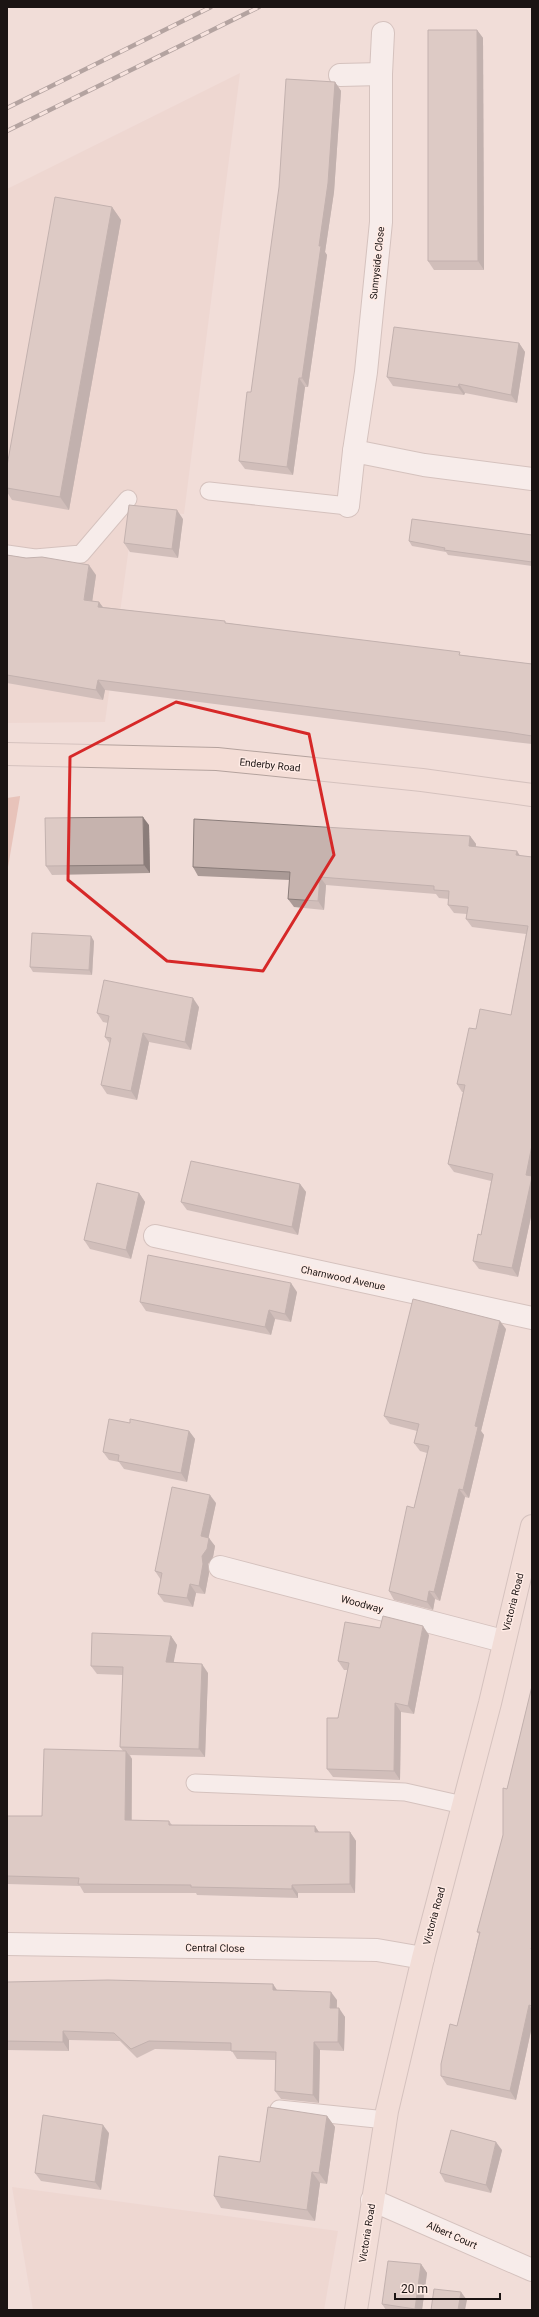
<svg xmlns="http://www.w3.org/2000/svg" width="539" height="2317" font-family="Roboto,sans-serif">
  <rect width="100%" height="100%" fill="#f1ddd8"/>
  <!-- built -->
  <g fill="#ecd0c8">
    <polygon points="240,73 184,514 134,510 105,722 7,723 7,189"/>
    <polygon points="12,2187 338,2231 324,2310 33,2310"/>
  </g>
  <!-- forest -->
  <polygon fill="#dda595" points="20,796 20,797 7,873 7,798"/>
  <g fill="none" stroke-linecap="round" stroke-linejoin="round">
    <defs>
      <g id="lane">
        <polyline points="209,491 348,506"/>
        <polyline points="7,554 35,558 81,554 128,499"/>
        <polyline points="195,1783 405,1792 463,1805"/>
        <polyline points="279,2109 386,2120"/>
      </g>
      <g id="street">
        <polyline points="340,75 381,74"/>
        <polyline points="354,451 366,372 381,222 381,74 383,33"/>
        <polyline points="348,506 354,451 424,465 532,479"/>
        <polyline points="155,1236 532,1318"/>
        <polyline points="220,1567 503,1641"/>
        <polyline points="7,1944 377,1950 423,1958"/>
        <polyline points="372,2200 532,2270"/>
      </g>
      <g id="secondary">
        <polyline points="7,754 217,759 422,780 532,795"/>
        <polyline points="356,2310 387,2111 423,1958 490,1703 532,1526"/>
      </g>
    </defs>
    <!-- lane casing -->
    <use href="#lane" stroke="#b4a29d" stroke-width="19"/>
    <!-- street casing -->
    <use href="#street" stroke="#b4a29d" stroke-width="24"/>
    <!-- secondary casing -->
    <use href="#secondary" stroke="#b4a29d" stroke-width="24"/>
    <!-- lane -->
    <use href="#lane" stroke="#fff" stroke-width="17"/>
    <!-- street -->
    <use href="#street" stroke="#fff" stroke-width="22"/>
    <!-- secondary -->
    <use href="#secondary" stroke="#f4ddd6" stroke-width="22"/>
    <defs>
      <g id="rail">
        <polyline points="7,108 211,7"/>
        <polyline points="7,131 259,7"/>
      </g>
    </defs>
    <!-- rail casing -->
    <use href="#rail" stroke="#6a5e5c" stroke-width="4.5"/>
    <!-- rail -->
    <use href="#rail" stroke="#ffebe5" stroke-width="3" stroke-dasharray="9" stroke-linecap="butt"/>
  </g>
  <!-- wall -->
  <g fill="#aa9a96">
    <polygon points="477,30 483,38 484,270 434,270 428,261"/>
    <polygon points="335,82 341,91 334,192 325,252 327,255 308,387 305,387 293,475 245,469 239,461 251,392"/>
    <polygon points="112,207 121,220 69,510 12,500 7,492 7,466"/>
    <polygon points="519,343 525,352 517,403 465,393 464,395 393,386 387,377"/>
    <polygon points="183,519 178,558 130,552 124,543"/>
    <polygon points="532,535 532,566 448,555 446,552 412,546 409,541"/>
    <polygon points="7,555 26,558 96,575 92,601 99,602 103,607 227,623 462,655 532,664 532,744 514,742 105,690 103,700 7,683"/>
    <polygon points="149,825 150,873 52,875 46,866"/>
    <polygon points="470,836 476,844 476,847 520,856 532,857 532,1212 518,1277 479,1269 473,1261 481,1235 491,1181 454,1172 448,1164 463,1092 462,1092 457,1084 476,1029 511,1015 526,934 472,927 466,919 467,914 454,913 448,905 449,899 439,898 436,894 326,885 324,910 294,907 288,899 290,880 198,876 193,867"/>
    <polygon points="94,941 92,975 33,972 30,967"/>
    <polygon points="199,1007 191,1050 149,1042 137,1100 107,1094 101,1085 110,1044 105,1037 108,1023 103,1022 97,1013"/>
    <polygon points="300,1184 306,1192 298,1235 187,1210 181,1202"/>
    <polygon points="139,1193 145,1202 131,1259 90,1249 84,1240"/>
    <polygon points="297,1292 291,1322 275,1319 271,1335 146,1311 140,1302"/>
    <polygon points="506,1329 481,1431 484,1435 469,1498 465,1497 440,1601 435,1599 433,1610 394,1600 389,1591 414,1508 427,1453 420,1451 414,1443 417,1431 390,1424 384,1416"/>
    <polygon points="189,1431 195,1439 187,1482 124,1469 119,1462 109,1460 103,1452"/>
    <polygon points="216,1503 208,1538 215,1546 213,1557 208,1564 209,1573 205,1594 196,1593 193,1607 164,1602 158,1594 161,1580 155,1571"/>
    <polygon points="429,1635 414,1714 401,1712 400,1780 333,1777 327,1769 338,1718 348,1670 344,1670 338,1661"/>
    <polygon points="171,1636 177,1645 173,1663 208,1673 205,1757 130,1755 132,1759 132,1820 169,1821 172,1825 319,1832 350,1832 356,1841 355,1893 298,1893 298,1898 197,1895 196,1893 84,1893 80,1886 7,1884 7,1816 42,1816 123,1751 120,1747 123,1675 97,1674 91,1666"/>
    <polygon points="532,1686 532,2026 516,2100 447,2085 441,2076 457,2026 479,1934 477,1932 503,1835 507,1789"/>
    <polygon points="7,1982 278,1990 337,2000 337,2008 345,2017 344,2051 320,2050 319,2103 281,2099 275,2091 275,2060 237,2059 232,2051 155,2049 137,2058 120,2041 69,2040 69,2051 7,2050"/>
    <polygon points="327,2116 335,2127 327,2184 320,2183 315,2221 221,2208 214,2196 260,2162"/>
    <polygon points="109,2133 101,2190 41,2181 35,2173"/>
    <polygon points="502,2150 491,2193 445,2182 440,2173"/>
    <polygon points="421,2264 427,2273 422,2310 386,2310 382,2304"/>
  </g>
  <!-- shaded-wall -->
  <g fill="#8b7d7a">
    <polygon points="477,30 483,38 484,270 478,261"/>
    <polygon points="335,82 341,91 334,192 325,252 327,255 308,387 302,378 319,246"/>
    <polygon points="112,207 121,220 69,510 60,497"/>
    <polygon points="519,343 525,352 517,403 511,395"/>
    <polygon points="299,378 305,387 293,475 287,467"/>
    <polygon points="459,384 465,393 464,395 458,387"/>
    <polygon points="177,510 183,519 178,558 172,549"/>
    <polygon points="89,565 96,575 91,610 84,600"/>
    <polygon points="99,602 106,612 98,607"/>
    <polygon points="98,680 105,690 103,700 96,690"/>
    <polygon points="143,817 149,825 150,873 144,865"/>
    <polygon points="470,836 476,844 475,854 469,846"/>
    <polygon points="517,851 522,859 516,855"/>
    <polygon points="320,877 326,885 324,910 318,901"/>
    <polygon points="91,936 94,941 92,975 89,970"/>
    <polygon points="193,998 199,1007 191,1050 185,1042"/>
    <polygon points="143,1033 149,1042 137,1100 131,1091"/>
    <polygon points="532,1145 532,1212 518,1277 512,1268 526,1175"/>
    <polygon points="300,1184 306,1192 298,1235 292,1227"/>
    <polygon points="139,1193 145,1202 131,1259 126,1250"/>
    <polygon points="291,1283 297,1292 291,1322 285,1314"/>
    <polygon points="269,1310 275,1319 271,1335 265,1327"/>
    <polygon points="500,1321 506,1329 481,1431 484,1435 469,1498 463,1490 475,1426"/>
    <polygon points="189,1431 195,1439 187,1482 181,1473"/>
    <polygon points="459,1489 465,1497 440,1601 434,1592"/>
    <polygon points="210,1495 216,1503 207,1545 201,1536"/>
    <polygon points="209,1538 215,1546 213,1557 208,1564 209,1573 205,1594 199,1586 202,1556"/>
    <polygon points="190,1584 196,1593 193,1607 187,1598"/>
    <polygon points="429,1591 435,1599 433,1610 427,1602"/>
    <polygon points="423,1626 429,1635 414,1714 408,1706"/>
    <polygon points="171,1636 177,1645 172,1671 166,1662"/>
    <polygon points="202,1664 208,1673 205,1757 199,1749"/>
    <polygon points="395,1703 401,1712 400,1780 394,1771"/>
    <polygon points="126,1751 132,1759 131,1828 125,1820"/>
    <polygon points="315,1826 321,1835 315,1832"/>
    <polygon points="350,1832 356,1841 355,1893 350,1884"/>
    <polygon points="292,1885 298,1893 298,1898 292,1889"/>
    <polygon points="273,1984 279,1993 273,1990"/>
    <polygon points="331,1992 337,2000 336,2017 330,2008"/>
    <polygon points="529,2005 532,2010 532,2026 516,2100 510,2091"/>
    <polygon points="339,2008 345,2017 344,2051 338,2042"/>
    <polygon points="63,2031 69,2040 69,2051 63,2042"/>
    <polygon points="314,2042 320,2050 319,2103 313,2095"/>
    <polygon points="327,2116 335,2127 327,2184 319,2173"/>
    <polygon points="103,2125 109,2133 101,2190 95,2182"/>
    <polygon points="496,2142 502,2150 491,2193 486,2185"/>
    <polygon points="312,2172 320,2183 315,2221 307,2210"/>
    <polygon points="421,2264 427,2273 422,2310 416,2310 415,2309"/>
    <polygon points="461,2292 467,2300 465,2310 458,2310"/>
  </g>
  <!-- building -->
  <g fill="#c6b3ae" stroke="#8b7d7a">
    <polygon points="428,30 477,30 478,261 428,261"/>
    <polygon points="286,79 335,82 328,183 319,246 321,246 302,378 299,378 287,467 239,461 247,392 251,392 279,187"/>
    <polygon points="55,197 112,207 60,497 7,488 7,466"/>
    <polygon points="394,327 519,343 511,395 459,384 458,387 387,377"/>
    <polygon points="129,505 177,510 172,549 124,543"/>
    <polygon points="412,519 532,535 532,562 444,550 445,548 409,541"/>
    <polygon points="7,555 26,558 42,557 89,565 84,600 99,602 98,607 225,621 225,623 460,652 459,655 532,664 532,736 507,732 98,680 96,690 7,675"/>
    <polygon points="143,817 144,865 46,866 45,818"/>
    <polygon points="194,819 470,836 469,846 517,851 516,855 532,857 532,1145 526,1175 532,1176 532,1177 512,1268 473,1261 478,1234 481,1235 493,1174 448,1164 465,1085 457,1084 469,1028 476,1029 480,1009 511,1015 528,926 466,919 468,907 448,905 449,891 434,890 434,886 320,877 318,901 288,899 290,872 193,867"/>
    <polygon points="32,933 91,936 89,970 30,967"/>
    <polygon points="104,980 193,998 185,1042 143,1033 131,1091 101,1085 111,1038 105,1037 109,1016 97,1013"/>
    <polygon points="191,1161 300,1184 292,1227 181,1202"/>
    <polygon points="97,1183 139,1193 126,1250 84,1240"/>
    <polygon points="148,1255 291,1283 285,1314 269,1310 265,1327 140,1302"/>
    <polygon points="413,1299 500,1321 475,1426 478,1427 463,1490 459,1489 434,1592 429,1591 427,1602 389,1591 407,1506 414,1508 429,1446 414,1443 419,1424 384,1416"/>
    <polygon points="109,1419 130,1423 130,1419 189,1431 181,1473 118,1461 119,1455 103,1452"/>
    <polygon points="172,1487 210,1495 201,1536 209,1538 207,1549 202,1556 203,1564 199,1586 190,1584 187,1598 158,1594 162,1573 155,1571"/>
    <polygon points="383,1616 423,1626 408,1706 395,1703 394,1771 327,1769 327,1718 338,1718 349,1663 338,1661 345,1622 380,1628"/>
    <polygon points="92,1633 171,1636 166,1662 202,1664 199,1749 120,1747 123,1667 91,1666"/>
    <polygon points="532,1686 532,1946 531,1949 532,1949 532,2006 529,2005 510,2091 441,2076 441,2064 450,2024 457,2026 480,1932 477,1932 503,1835 503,1788 507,1789"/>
    <polygon points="44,1749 126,1751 125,1820 169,1821 169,1825 315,1826 315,1832 350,1832 350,1884 292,1885 292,1889 191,1887 191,1885 78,1884 79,1878 7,1876 7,1816 42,1816"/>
    <polygon points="108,1980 273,1984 273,1990 331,1992 330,2008 339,2008 338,2042 314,2042 313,2095 275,2091 276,2052 231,2051 231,2043 149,2041 131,2049 114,2033 63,2031 63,2042 7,2041 7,1982"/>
    <polygon points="268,2107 327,2116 319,2173 312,2172 307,2210 214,2196 219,2156 260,2162"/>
    <polygon points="43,2115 103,2125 95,2182 35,2173"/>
    <polygon points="451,2130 496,2142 486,2185 440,2173"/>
    <polygon points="388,2261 421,2264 415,2309 382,2304"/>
    <polygon points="434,2289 461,2292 458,2310 431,2310"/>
  </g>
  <!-- marked area -->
  <path d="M0 0H539V2317H0ZM176 702 309 734 334 855 263 971 167 961 68 880 70 757Z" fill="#f1ddd8" fill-opacity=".55" fill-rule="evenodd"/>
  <path fill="none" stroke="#d62828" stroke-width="3" stroke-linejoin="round" d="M176 702 309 734 334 855 263 971 167 961 68 880 70 757Z"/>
  <g text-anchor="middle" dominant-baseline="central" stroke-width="3" stroke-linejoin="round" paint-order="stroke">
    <!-- street labels -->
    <g font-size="10" fill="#1b1413" stroke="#ffebe5">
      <text transform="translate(377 263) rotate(-84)">Sunnyside Close</text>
      <text transform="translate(270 765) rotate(6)">Enderby Road</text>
      <text transform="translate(343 1278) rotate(12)">Charnwood Avenue</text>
      <text transform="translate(513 1602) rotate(-76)">Victoria Road</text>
      <text transform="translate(362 1604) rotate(15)">Woodway</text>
      <text transform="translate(434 1916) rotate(-75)">Victoria Road</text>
      <text transform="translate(215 1948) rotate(1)">Central Close</text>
      <text transform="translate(367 2233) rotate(-81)">Victoria Road</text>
      <text transform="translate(452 2235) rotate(24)">Albert Court</text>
    </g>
  </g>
  <!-- border -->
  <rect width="539" height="2317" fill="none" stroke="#1b1413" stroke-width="16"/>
  <!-- scale -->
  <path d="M395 2293v6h105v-6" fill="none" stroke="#1b1413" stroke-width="2"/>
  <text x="401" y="2293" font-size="12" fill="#1b1413" stroke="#ffebe5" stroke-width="3" paint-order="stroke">20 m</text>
</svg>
